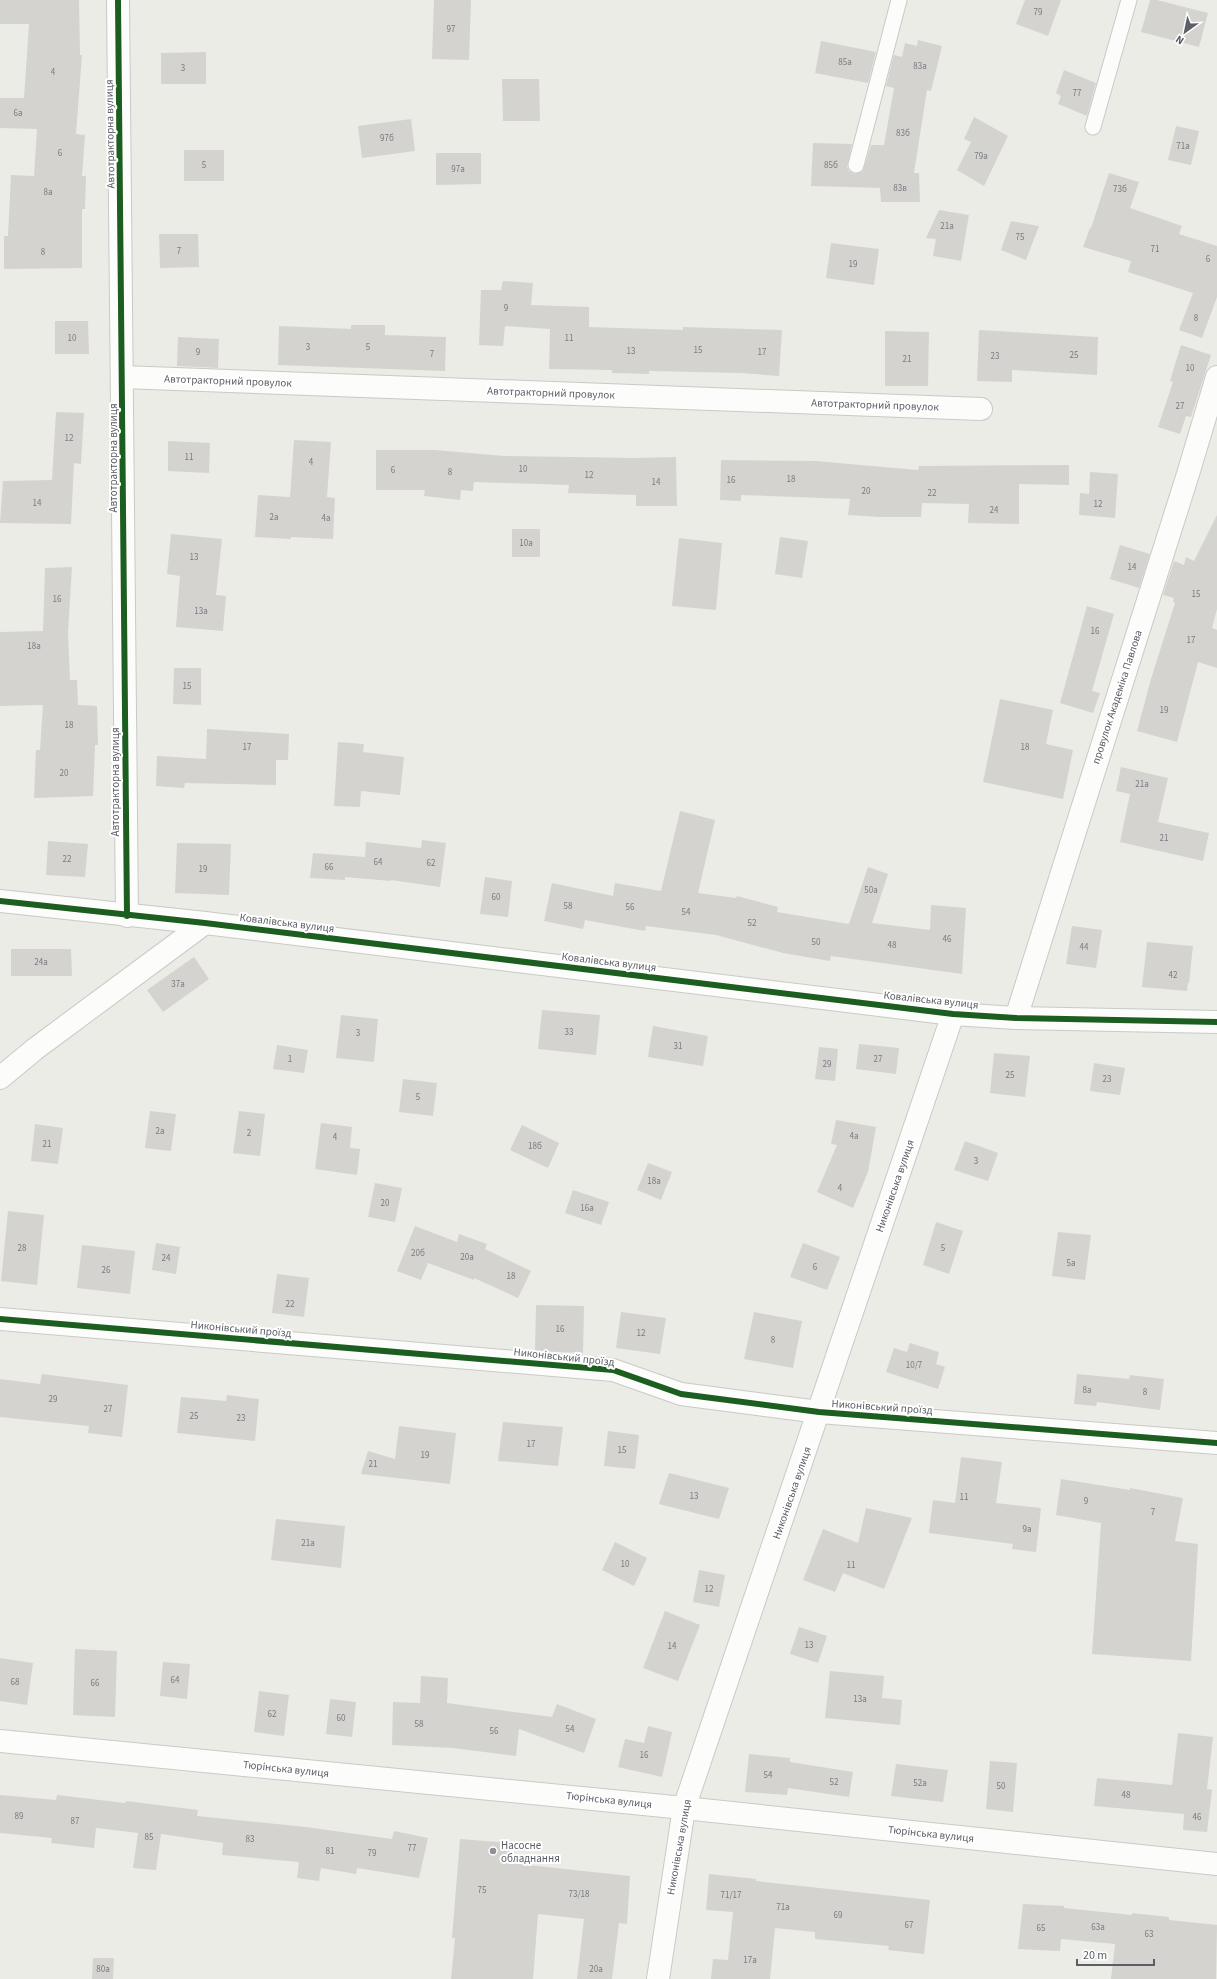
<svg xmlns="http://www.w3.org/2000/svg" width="1217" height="1979" font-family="'Source Sans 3',sans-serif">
  <rect width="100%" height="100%" fill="#ecece6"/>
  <!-- building -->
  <g fill="#d4d3d0">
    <polygon points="0,0 79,0 80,55 82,55 76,134 85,135 82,176 86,176 85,209 82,209 82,268 4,269 4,236 8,236 11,175 34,176 37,129 0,128 0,98 24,98 29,24 0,24"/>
    <polygon points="434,0 471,0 469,60 432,59"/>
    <polygon points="1025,0 1061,0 1048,36 1016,24"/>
    <polygon points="1150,0 1157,0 1208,13 1199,47 1141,32"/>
    <polygon points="918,40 942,46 931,91 927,90 914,173 919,173 920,202 881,202 880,188 811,186 813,143 852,144 847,167 849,171 854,174 863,171 871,145 884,145 894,88 886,86 894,55 902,57 905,43 917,46"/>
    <polygon points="821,41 876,52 868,83 815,73"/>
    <polygon points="206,52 206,84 161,84 161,53"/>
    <polygon points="1064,70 1096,83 1087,116 1058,104 1061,96 1056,93"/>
    <polygon points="502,79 539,79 540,121 503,121"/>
    <polygon points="974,117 1008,136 984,186 957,170 971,142 964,139"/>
    <polygon points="411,119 415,151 362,158 358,126"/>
    <polygon points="1176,126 1199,131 1191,165 1168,160"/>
    <rect x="184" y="150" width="40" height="31"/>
    <polygon points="436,153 481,153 481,184 436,185"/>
    <polygon points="1109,173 1139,182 1130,208 1182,226 1179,234 1217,246 1217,297 1202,338 1179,330 1193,293 1128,272 1131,261 1083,247 1090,228 1091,228"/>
    <polygon points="939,210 969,215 961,261 933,256 936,239 926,238"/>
    <polygon points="1011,221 1039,226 1026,260 1001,250"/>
    <polygon points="159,234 198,234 199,267 160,268"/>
    <polygon points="831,243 879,249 874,285 826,278"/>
    <polygon points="503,281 533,283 531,305 589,307 589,327 683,330 683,327 782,330 779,376 741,373 649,371 649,374 612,373 612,370 549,369 550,329 505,326 503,346 479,345 481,290 501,290"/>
    <polygon points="55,321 88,321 89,354 55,354"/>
    <polygon points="351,325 385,325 385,335 446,337 445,371 278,365 279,326 351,329"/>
    <polygon points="979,330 1098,337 1097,375 1012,370 1012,382 977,381"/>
    <polygon points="885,331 929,332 928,386 885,386"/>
    <polygon points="178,337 219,339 218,368 177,366"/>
    <polygon points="1181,345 1211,355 1191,417 1186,416 1180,434 1158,427 1173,382 1170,381"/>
    <polygon points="56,412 84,413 81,464 74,463 71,524 0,523 3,481 52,480"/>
    <polygon points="294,440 331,442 327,497 335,498 333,539 291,537 291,539 255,537 258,495 290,497"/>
    <polygon points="168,441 210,443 209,473 168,471"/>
    <polygon points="376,450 435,450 504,456 636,458 676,457 677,506 636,506 636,495 568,493 569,485 474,482 473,491 461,490 460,500 424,496 425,490 376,490"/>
    <polygon points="721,460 815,461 918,470 919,466 1069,465 1069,485 1019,484 1019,524 968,523 969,504 922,503 921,517 879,517 848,515 850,499 741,495 741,501 720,500"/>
    <polygon points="1090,472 1118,474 1115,518 1079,515 1080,493 1089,494"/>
    <polygon points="1217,515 1217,609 1212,628 1217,630 1217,668 1198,662 1177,742 1137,731 1151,679 1175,603 1173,602 1174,598 1163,595 1174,561 1184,565 1186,557 1194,561"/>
    <rect x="512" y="529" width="28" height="28"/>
    <polygon points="171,534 222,539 216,595 226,596 223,631 176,627 180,576 167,574"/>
    <polygon points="780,537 808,541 802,578 775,574"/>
    <polygon points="679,538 722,543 716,610 672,606"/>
    <polygon points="1120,545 1150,554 1139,588 1110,579"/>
    <polygon points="72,567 68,632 70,680 77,680 78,705 97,706 98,745 95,745 93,796 34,798 36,750 40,750 43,705 0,706 0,632 43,631 45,568"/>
    <polygon points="1087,606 1114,614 1092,691 1100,693 1093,713 1060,703"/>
    <polygon points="174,668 201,668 201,705 173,704"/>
    <polygon points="1000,699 1053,710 1046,744 1073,750 1063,799 983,782"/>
    <polygon points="207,729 289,734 288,760 276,760 276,785 185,783 184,788 156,786 157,756 206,759"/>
    <polygon points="338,742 364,744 363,752 404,757 400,795 361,791 360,807 334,806"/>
    <polygon points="1121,767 1168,778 1158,822 1209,833 1203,861 1120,842 1130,794 1116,791"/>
    <polygon points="680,811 715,820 698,893 736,898 737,896 778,907 777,912 849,924 868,867 888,874 872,923 930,930 931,905 966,908 962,974 831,956 830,961 783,953 716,935 646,926 645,931 585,920 583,929 544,921 552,883 613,896 615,883 661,891"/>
    <polygon points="422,840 446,843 440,887 391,880 391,881 345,877 345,880 310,878 313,853 365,857 366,842 421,848"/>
    <polygon points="48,841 88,844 85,877 46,875"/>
    <polygon points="177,843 231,844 229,895 175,893"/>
    <polygon points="485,877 512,881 508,917 480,914"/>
    <polygon points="1072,926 1102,930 1096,968 1066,964"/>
    <polygon points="1147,942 1193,946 1189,983 1188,983 1187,991 1142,987"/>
    <polygon points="11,949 71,949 72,976 11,976"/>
    <polygon points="194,957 209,979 163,1012 147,990"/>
    <polygon points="542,1010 600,1015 596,1055 538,1049"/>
    <polygon points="341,1015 378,1019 374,1062 336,1058"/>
    <polygon points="653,1026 708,1036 703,1066 648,1057"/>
    <polygon points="859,1044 899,1048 896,1074 856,1069"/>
    <polygon points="277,1045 308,1050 304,1073 273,1069"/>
    <polygon points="819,1047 838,1049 835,1081 815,1079"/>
    <polygon points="994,1053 1030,1056 1025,1097 990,1093"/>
    <polygon points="1094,1063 1125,1068 1120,1095 1090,1091"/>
    <polygon points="403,1079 437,1083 433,1116 399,1112"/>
    <polygon points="150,1111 176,1114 171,1151 145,1148"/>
    <polygon points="239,1111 265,1114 260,1156 233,1153"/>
    <polygon points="836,1120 876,1127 868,1172 853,1208 817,1192 837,1145 831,1144"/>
    <polygon points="321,1123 352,1127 350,1148 360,1149 357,1175 315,1169"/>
    <polygon points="35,1124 63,1128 58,1164 31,1161"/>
    <polygon points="522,1125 559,1143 548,1168 510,1150"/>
    <polygon points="965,1141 998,1153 988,1181 954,1170"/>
    <polygon points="648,1163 672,1172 661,1200 637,1190"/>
    <polygon points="375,1183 402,1188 395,1222 368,1217"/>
    <polygon points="573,1190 609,1202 601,1225 565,1213"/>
    <polygon points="8,1211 44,1215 37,1285 1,1281"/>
    <polygon points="936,1222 963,1231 949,1274 923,1265"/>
    <polygon points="415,1226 457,1242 459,1234 487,1244 485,1249 531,1271 518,1298 474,1278 474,1280 428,1263 421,1280 397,1271"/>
    <polygon points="1058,1232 1091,1235 1085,1280 1052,1276"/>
    <polygon points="156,1243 180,1247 176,1274 152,1270"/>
    <polygon points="803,1243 840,1257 827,1290 790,1277"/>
    <polygon points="82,1245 135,1251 130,1294 77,1288"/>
    <polygon points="277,1274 309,1278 304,1317 272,1313"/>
    <polygon points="536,1305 584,1306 583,1353 535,1351"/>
    <polygon points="621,1312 666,1318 660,1354 616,1348"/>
    <polygon points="754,1312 802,1321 793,1368 744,1359"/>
    <polygon points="910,1343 939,1352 936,1364 945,1367 938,1389 886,1372 894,1348 907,1352"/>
    <polygon points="42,1374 128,1385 122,1437 88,1433 89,1426 0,1417 0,1379 40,1384"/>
    <polygon points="1077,1374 1129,1379 1130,1375 1164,1379 1160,1410 1097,1402 1096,1406 1074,1404"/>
    <polygon points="227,1395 259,1399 255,1441 177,1433 181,1397 226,1401"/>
    <polygon points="503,1422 563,1427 558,1466 498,1461"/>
    <polygon points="399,1426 456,1433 450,1484 361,1474 368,1451 395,1459"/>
    <polygon points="608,1431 639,1435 635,1469 604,1466"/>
    <polygon points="961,1457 1002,1462 996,1503 1041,1508 1036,1552 1012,1549 1013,1544 929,1533 933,1500 955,1503"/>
    <polygon points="669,1473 729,1488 719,1519 659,1504"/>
    <polygon points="1061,1479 1130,1490 1130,1488 1183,1498 1175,1541 1198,1544 1191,1661 1092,1654 1101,1523 1056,1515"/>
    <polygon points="866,1508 912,1518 884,1589 843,1573 835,1592 803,1580 823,1529 858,1543"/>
    <polygon points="276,1519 345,1526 341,1568 271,1560"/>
    <polygon points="615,1542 647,1558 634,1586 602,1570"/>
    <polygon points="699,1570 725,1575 719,1607 693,1602"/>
    <polygon points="665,1611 700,1625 678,1681 643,1668"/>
    <polygon points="799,1627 827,1636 818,1663 790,1654"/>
    <polygon points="75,1649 117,1651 115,1717 73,1715"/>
    <polygon points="0,1658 33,1663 27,1705 0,1701"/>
    <polygon points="163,1662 190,1664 187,1699 160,1696"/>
    <polygon points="830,1671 884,1676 882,1698 902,1700 900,1725 825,1718"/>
    <polygon points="421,1676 448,1678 447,1703 552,1717 557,1704 596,1719 584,1753 519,1729 516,1756 453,1748 392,1745 393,1702 420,1703"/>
    <polygon points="259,1691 289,1695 284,1736 254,1732"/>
    <polygon points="330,1699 356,1702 352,1737 326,1734"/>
    <polygon points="648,1726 672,1732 662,1777 618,1767 625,1739 644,1743"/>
    <polygon points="1178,1733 1213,1737 1207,1789 1212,1790 1207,1832 1183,1830 1184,1814 1094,1806 1097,1778 1172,1785"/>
    <polygon points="749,1754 790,1758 790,1762 853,1772 849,1797 788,1788 787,1795 745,1792"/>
    <polygon points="990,1761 1017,1763 1013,1812 986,1809"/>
    <polygon points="896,1764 948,1770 943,1802 891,1796"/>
    <polygon points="0,1795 56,1800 57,1795 125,1803 126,1801 198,1810 197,1816 306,1827 392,1839 394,1831 428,1838 419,1878 357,1868 356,1874 321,1868 319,1881 297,1878 299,1862 222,1855 223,1843 161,1834 156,1870 133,1868 138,1833 96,1828 94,1848 51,1843 52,1838 0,1833"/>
    <polygon points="460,1839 511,1843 509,1863 630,1876 627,1924 619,1923 612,1979 577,1979 584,1919 538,1914 533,1979 451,1979 455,1938 452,1938"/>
    <polygon points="709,1874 756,1879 756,1881 930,1900 924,1954 888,1950 889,1946 815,1939 815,1932 775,1928 770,1979 711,1979 713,1959 728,1960 733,1912 706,1910"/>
    <polygon points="1023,1904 1064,1906 1064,1908 1132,1915 1132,1913 1169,1917 1169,1920 1217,1925 1216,1979 1111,1979 1115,1944 1061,1939 1060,1951 1018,1949"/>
    <polygon points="93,1958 114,1958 113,1979 92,1979"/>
  </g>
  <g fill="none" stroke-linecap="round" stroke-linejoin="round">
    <defs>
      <g id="lane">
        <polyline points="1093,127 1129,0"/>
        <polyline points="856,165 899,0"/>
      </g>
      <g id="street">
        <polyline points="118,0 127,916"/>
        <polyline points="122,377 981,409"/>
        <polyline points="0,901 205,923 953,1014 1016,1018 1217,1022"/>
        <polyline points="1016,1018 1188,474 1217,377"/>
        <polyline points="0,1078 35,1049 205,923"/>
        <polyline points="0,1319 613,1370 681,1394 819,1412 1217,1443"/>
        <polyline points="658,1979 684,1808 953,1014"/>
      </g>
      <polyline id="secondary" points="0,1741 684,1808 1217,1864"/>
    </defs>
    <!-- lane casing -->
    <use href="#lane" stroke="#c8cac8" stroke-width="17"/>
    <!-- street casing -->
    <use href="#street" stroke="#c8cac8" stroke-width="24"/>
    <!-- secondary casing -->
    <use href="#secondary" stroke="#c9cac9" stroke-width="24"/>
    <!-- lane -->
    <use href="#lane" stroke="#fcfcfb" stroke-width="15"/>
    <!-- street -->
    <use href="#street" stroke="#fcfcfb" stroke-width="22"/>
    <!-- secondary -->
    <use href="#secondary" stroke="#fcfcfb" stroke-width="22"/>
    <defs>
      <g id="cycleway">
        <polyline points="118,0 127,916"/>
        <polyline points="0,901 205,923 953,1014 1016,1018 1217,1022"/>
        <polyline points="0,1319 613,1370 681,1394 819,1412 1217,1443"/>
      </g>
    </defs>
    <!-- cycleway casing -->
    <use href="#cycleway" stroke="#fff" stroke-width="8"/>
    <!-- cycleway -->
    <use href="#cycleway" stroke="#1b5e20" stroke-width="6"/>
  </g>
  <!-- markers -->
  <circle fill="#8e9092" stroke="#fff" stroke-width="1.5" cx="493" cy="1851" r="4"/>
  <g text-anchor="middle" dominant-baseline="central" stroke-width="4" stroke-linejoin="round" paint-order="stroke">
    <!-- number labels -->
    <g font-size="9" fill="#7a7c81">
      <text x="1038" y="12">79</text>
      <text x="451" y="29">97</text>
      <text x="845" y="62">85а</text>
      <text x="920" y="66">83а</text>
      <text x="183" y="68">3</text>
      <text x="53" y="72">4</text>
      <text x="1077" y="93">77</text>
      <text x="18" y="113">6а</text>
      <text x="903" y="133">83б</text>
      <text x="387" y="138">97б</text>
      <text x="1183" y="146">71а</text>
      <text x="60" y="153">6</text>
      <text x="981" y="156">79а</text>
      <text x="204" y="165">5</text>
      <text x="831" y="165">85б</text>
      <text x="458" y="169">97а</text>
      <text x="900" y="188">83в</text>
      <text x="1120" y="189">73б</text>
      <text x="48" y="192">8а</text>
      <text x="947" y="226">21а</text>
      <text x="1020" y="237">75</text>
      <text x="1155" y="249">71</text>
      <text x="179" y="251">7</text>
      <text x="43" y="252">8</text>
      <text x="1208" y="259">6</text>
      <text x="853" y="264">19</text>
      <text x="506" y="308">9</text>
      <text x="1196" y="318">8</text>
      <text x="72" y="338">10</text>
      <text x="569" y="338">11</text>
      <text x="308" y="347">3</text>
      <text x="368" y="347">5</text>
      <text x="698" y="350">15</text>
      <text x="631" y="351">13</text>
      <text x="198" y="352">9</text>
      <text x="762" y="352">17</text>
      <text x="432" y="354">7</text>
      <text x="1074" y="355">25</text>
      <text x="995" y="356">23</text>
      <text x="907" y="359">21</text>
      <text x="1190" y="368">10</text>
      <text x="1180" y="406">27</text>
      <text x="69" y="438">12</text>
      <text x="189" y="457">11</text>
      <text x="311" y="462">4</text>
      <text x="523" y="469">10</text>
      <text x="393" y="470">6</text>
      <text x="450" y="472">8</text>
      <text x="589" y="475">12</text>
      <text x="791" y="479">18</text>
      <text x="731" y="480">16</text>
      <text x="656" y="482">14</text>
      <text x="866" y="491">20</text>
      <text x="932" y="493">22</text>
      <text x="37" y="503">14</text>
      <text x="1098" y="504">12</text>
      <text x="994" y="510">24</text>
      <text x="274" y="517">2а</text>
      <text x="326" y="518">4а</text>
      <text x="526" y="543">10а</text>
      <text x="194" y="557">13</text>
      <text x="1132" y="567">14</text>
      <text x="1196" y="594">15</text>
      <text x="57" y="599">16</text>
      <text x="201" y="611">13а</text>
      <text x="1095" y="631">16</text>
      <text x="1191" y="640">17</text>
      <text x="34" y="646">18а</text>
      <text x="187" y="686">15</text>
      <text x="1164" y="710">19</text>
      <text x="69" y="725">18</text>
      <text x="247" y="747">17</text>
      <text x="1025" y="747">18</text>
      <text x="64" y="773">20</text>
      <text x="1142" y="784">21а</text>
      <text x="1164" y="838">21</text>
      <text x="67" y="859">22</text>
      <text x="378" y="862">64</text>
      <text x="431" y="863">62</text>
      <text x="329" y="867">66</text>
      <text x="203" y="869">19</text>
      <text x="871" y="890">50а</text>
      <text x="496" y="897">60</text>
      <text x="568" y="906">58</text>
      <text x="630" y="907">56</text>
      <text x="686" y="912">54</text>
      <text x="752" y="923">52</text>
      <text x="947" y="939">46</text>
      <text x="816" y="942">50</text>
      <text x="892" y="945">48</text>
      <text x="1084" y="947">44</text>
      <text x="41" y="962">24а</text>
      <text x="1173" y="975">42</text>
      <text x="178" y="984">37а</text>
      <text x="569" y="1032">33</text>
      <text x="358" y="1033">3</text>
      <text x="678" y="1046">31</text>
      <text x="290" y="1059">1</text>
      <text x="878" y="1059">27</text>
      <text x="827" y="1064">29</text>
      <text x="1010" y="1075">25</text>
      <text x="1107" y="1079">23</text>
      <text x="418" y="1097">5</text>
      <text x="160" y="1131">2а</text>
      <text x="249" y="1133">2</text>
      <text x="854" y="1136">4а</text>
      <text x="335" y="1137">4</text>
      <text x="47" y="1144">21</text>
      <text x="535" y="1146">18б</text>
      <text x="976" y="1161">3</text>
      <text x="654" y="1181">18а</text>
      <text x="840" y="1188">4</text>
      <text x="385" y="1203">20</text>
      <text x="587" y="1208">16а</text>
      <text x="22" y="1248">28</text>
      <text x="943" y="1248">5</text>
      <text x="418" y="1253">20б</text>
      <text x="467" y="1257">20а</text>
      <text x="166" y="1258">24</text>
      <text x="1071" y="1263">5а</text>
      <text x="815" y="1267">6</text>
      <text x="106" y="1270">26</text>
      <text x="511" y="1276">18</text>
      <text x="290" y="1304">22</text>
      <text x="560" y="1329">16</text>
      <text x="641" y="1333">12</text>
      <text x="773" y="1340">8</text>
      <text x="914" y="1365">10/7</text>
      <text x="1087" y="1390">8а</text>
      <text x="1145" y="1392">8</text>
      <text x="53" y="1399">29</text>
      <text x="108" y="1409">27</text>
      <text x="194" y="1416">25</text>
      <text x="241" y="1418">23</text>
      <text x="531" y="1444">17</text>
      <text x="622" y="1450">15</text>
      <text x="425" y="1455">19</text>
      <text x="373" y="1464">21</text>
      <text x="694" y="1496">13</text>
      <text x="964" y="1497">11</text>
      <text x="1086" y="1501">9</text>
      <text x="1153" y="1512">7</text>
      <text x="1027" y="1529">9а</text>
      <text x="308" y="1543">21а</text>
      <text x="625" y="1564">10</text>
      <text x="851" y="1565">11</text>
      <text x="709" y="1589">12</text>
      <text x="809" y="1645">13</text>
      <text x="672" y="1646">14</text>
      <text x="175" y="1680">64</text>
      <text x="15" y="1682">68</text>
      <text x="95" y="1683">66</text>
      <text x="860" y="1699">13а</text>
      <text x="272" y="1714">62</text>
      <text x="341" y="1718">60</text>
      <text x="419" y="1724">58</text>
      <text x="570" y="1729">54</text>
      <text x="494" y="1731">56</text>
      <text x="644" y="1755">16</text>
      <text x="768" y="1775">54</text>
      <text x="834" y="1782">52</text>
      <text x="920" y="1783">52а</text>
      <text x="1001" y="1786">50</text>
      <text x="1126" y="1795">48</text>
      <text x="19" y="1816">89</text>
      <text x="1197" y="1817">46</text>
      <text x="75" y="1821">87</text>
      <text x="149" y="1837">85</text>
      <text x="250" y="1839">83</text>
      <text x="412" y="1848">77</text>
      <text x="330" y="1851">81</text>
      <text x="372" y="1853">79</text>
      <text x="482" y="1890">75</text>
      <text x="579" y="1894">73/18</text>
      <text x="731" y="1895">71/17</text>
      <text x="783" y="1907">71а</text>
      <text x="838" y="1915">69</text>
      <text x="909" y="1925">67</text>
      <text x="1098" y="1927">63а</text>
      <text x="1041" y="1928">65</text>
      <text x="1149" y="1934">63</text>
      <text x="750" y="1960">17а</text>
      <text x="103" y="1969">80а</text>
      <text x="596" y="1969">20а</text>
    </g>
    <!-- street labels -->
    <g font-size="11" fill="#5b5e65" stroke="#fff">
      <text transform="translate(110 134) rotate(-91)">Автотракторна вулиця</text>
      <text transform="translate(228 381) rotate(2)">Автотракторний провулок</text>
      <text transform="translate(551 393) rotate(2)">Автотракторний провулок</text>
      <text transform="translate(875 405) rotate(2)">Автотракторний провулок</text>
      <text transform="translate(113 458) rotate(-90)">Автотракторна вулиця</text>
      <text transform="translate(1117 697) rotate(-72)">провулок Академіка Павлова</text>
      <text transform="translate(115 782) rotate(-90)">Автотракторна вулиця</text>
      <text transform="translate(287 923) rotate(7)">Ковалівська вулиця</text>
      <text transform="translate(609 962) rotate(7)">Ковалівська вулиця</text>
      <text transform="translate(931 1000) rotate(6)">Ковалівська вулиця</text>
      <text transform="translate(895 1186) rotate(-71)">Никонівська вулиця</text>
      <text transform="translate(241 1329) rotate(5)">Никонівський проїзд</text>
      <text transform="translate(564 1357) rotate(6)">Никонівський проїзд</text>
      <text transform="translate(882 1407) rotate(4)">Никонівський проїзд</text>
      <text transform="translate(792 1493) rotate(-71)">Никонівська вулиця</text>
      <text transform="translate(286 1769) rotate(6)">Тюрінська вулиця</text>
      <text transform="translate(609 1800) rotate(6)">Тюрінська вулиця</text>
      <text transform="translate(931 1834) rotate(6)">Тюрінська вулиця</text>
      <text transform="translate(679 1847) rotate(-80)">Никонівська вулиця</text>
    </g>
    <!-- poi labels -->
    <g font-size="11" fill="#5b5e65" stroke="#fff" text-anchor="start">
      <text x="501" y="1845">Насосне<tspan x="501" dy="13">обладнання</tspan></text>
    </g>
  </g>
  <!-- north arrow -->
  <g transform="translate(1185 32) rotate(213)" stroke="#ffffff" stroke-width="3" paint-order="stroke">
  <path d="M0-3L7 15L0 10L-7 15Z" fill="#5b5e65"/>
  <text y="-6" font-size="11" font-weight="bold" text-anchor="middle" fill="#5b5e65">N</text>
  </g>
  <!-- scale -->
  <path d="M1077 1959v6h77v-6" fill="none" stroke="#5b5e65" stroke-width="2"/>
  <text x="1083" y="1959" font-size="12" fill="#5b5e65" stroke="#ffffff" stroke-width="3" paint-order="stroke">20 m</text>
</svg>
